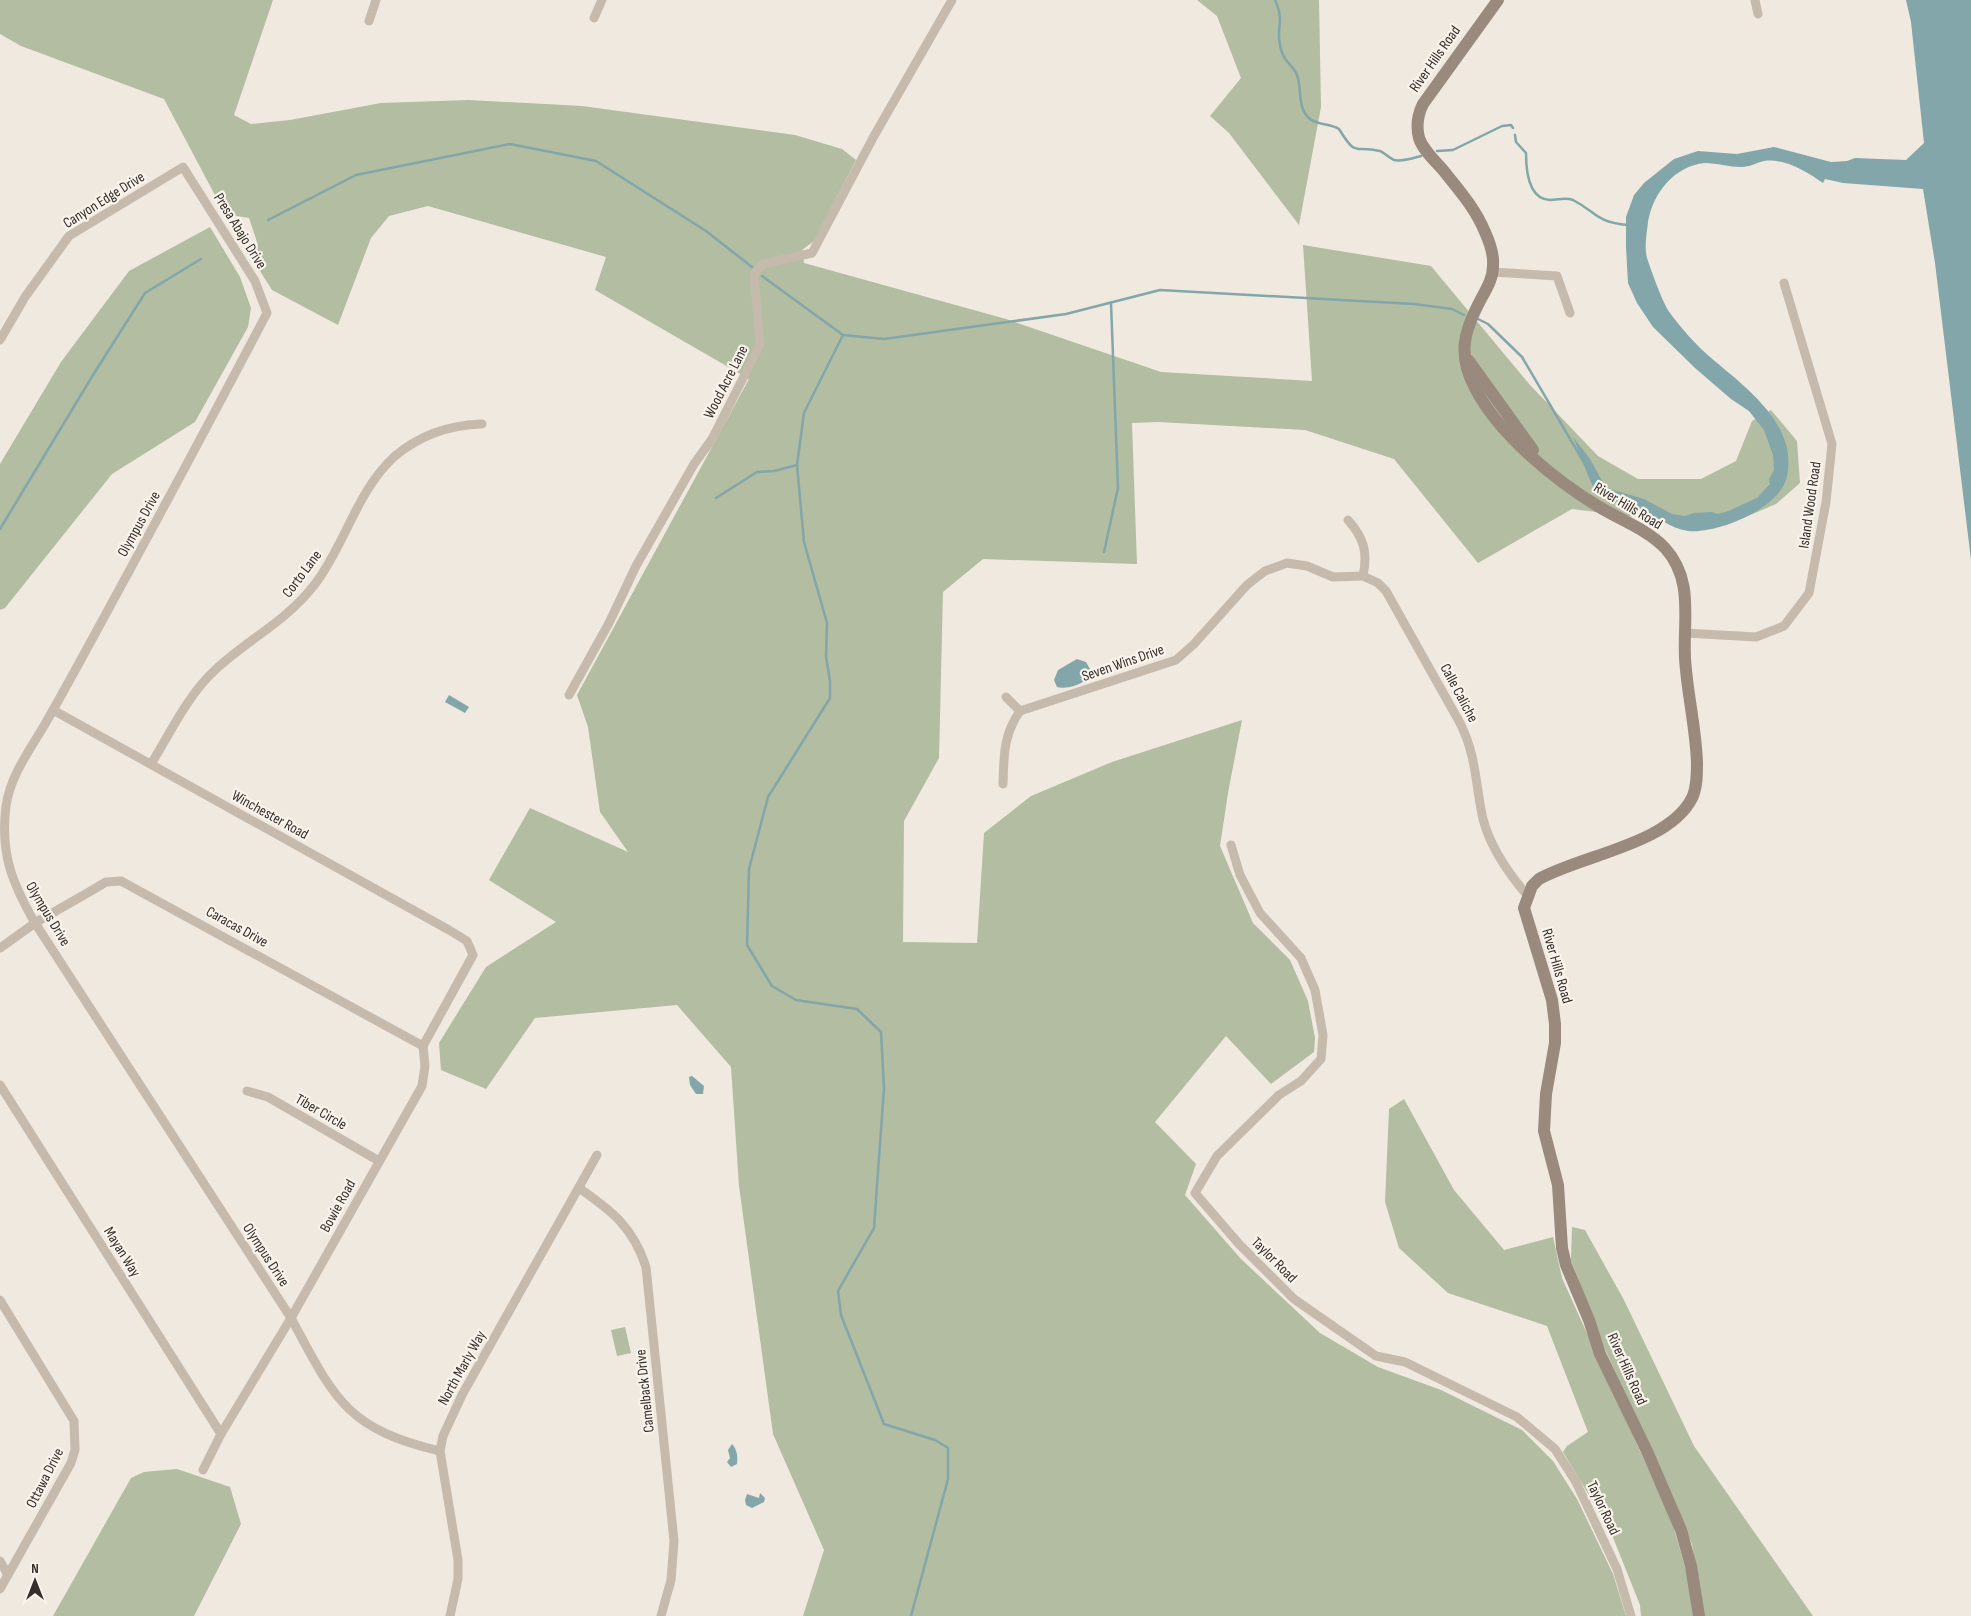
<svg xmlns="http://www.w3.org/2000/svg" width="1971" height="1616" font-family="'Sofia Sans Condensed',sans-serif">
  <rect width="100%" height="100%" fill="#f0e9df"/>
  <!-- green -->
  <g fill="#b2bda1">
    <polygon points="0,0 273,0 234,115 251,124 290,120 381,103 468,100 582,106 795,135 842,149 856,160 814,241 802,250 804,263 1006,319 1161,372 1312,381 1303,245 1431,266 1530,385 1598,456 1638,479 1701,479 1736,461 1752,421 1771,410 1797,441 1800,483 1776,504 1741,519 1684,523 1572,509 1478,563 1394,459 1305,430 1158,422 1132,423 1137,564 983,559 943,592 939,758 904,821 903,942 977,943 984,833 1031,796 1112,762 1242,720 1228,793 1220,846 1253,923 1290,960 1308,1001 1315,1038 1314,1052 1271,1084 1226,1036 1155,1122 1196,1164 1185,1195 1241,1259 1320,1333 1378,1367 1441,1390 1522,1430 1553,1461 1577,1499 1613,1574 1626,1616 803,1616 824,1550 773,1434 739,1186 731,1067 677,1005 535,1018 486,1089 441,1070 439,1043 486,967 556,922 489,880 530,808 628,852 600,812 588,727 577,695 749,379 595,290 606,257 428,206 389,216 371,238 338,325 272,290 253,260 258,245 249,218 225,214 164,99 21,46 0,34"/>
    <polygon points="1197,0 1319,0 1321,107 1299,225 1229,133 1210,116 1241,78 1217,16"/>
    <polygon points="210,227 240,277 251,308 248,327 195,422 112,474 5,608 0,610 0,464 61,362 129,271"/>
    <polygon points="1404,1099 1454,1190 1504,1250 1553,1237 1562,1278 1672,1522 1688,1577 1694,1616 1641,1616 1640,1605 1610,1530 1563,1452 1567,1446 1588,1432 1547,1326 1448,1293 1399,1248 1385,1202 1389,1109"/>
    <polygon points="1572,1227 1585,1230 1624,1300 1694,1446 1813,1616 1704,1616 1692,1544 1604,1347 1571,1260"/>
    <polygon points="625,1327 631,1353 617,1356 611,1330"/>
    <polygon points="177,1469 230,1487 241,1524 194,1616 53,1616 131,1478 144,1472"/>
  </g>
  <!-- water -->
  <g fill="#82a6a9">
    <path d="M1906 0H1971V560L1935 263 1923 189 1843 183 1825 179 1823 183C1807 172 1785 158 1764 161 1756 163 1750 167 1741 167 1729 167 1717 163 1705 163 1674 166 1653 193 1648 222 1647 232 1644 248 1647 258 1651 270 1663 304 1670 313 1681 328 1696 345 1710 357 1744 386 1798 424 1787 476 1781 508 1718 534 1688 531 1667 528 1652 512 1634 506 1622 501 1605 503 1597 492 1589 483 1579 450 1573 437L1590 459 1606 488 1644 499 1672 514 1685 516 1694 513 1712 512 1717 514 1726 512 1757 498 1770 484 1769 479 1774 470 1773 455 1764 430 1749 411 1731 399 1695 368 1653 327 1637 303 1628 283 1626 247V217L1634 195 1644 183 1674 159 1698 151 1737 154 1774 147 1831 162 1847 161 1855 158 1906 160 1924 143 1911 22Z"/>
    <path d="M1077 659 1086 662 1090 669V677C1083 684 1066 690 1057 687L1054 680 1058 670Z"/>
    <polygon points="449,695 469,707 465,713 445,702"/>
    <polygon points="692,1076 704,1086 703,1094 696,1094 690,1085 689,1077"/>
    <path d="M732 1444C737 1449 738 1457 737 1464L731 1467 727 1462 730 1458 728 1450Z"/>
    <polygon points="760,1493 765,1498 764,1502 752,1508 746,1505 745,1500 747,1494 759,1498"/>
  </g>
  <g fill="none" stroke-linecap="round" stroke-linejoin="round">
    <!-- stream -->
    <g stroke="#82a6a9" stroke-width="2.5">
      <path d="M1275 0C1285 22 1276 26 1280 45 1283 63 1292 63 1297 75 1302 88 1297 109 1310 119 1318 125 1331 124 1339 129 1357 158 1353 145 1380 151 1385 153 1389 158 1394 160 1402 162 1413 158 1421 156"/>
      <path d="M1515 135 1516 142 1526 153C1526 168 1527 199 1550 200 1558 200 1565 197 1573 200 1598 213 1595 222 1628 225"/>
      <polyline points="1437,151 1453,150 1502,126 1511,125 1513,128"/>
      <polyline points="268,220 356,175 510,144 596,161 706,231 752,267"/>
      <polyline points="762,276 843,335 884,339 1066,314 1160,290 1414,304 1452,309 1464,315"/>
      <polyline points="1476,318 1488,324 1522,357 1586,466"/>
      <polyline points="843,335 804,413 797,465 804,542 827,623 826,656 830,681 830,698 768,797 749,869 747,945 772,986 796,1000 857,1009 881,1032 884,1088 874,1228 838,1291 841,1315 884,1424 935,1440 948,1448 948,1479 911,1616"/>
      <polyline points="716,498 757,472 774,471 797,465"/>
      <polyline points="0,529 93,375 145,293 201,259"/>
      <polyline points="1104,552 1118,488 1111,303"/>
    </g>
    <!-- street -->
    <g stroke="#c6baac" stroke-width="9">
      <polyline points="1755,0 1758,14"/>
      <polyline points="594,18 602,0"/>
      <polyline points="369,21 376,0"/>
      <polyline points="1492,272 1557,276 1570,313"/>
      <path d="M0 340 25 297 69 236 183 167 255 281 267 313C205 431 142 548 78 665 67 685 56 705 45 724 30 750 10 776 6 806 0 853 12 883 35 923L291 1318C334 1398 346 1429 440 1451"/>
      <path d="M1348 520C1364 538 1368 552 1363 576L1378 583 1386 591 1460 723C1477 757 1475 784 1483 819 1490 846 1509 874 1527 895"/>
      <polyline points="1685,633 1756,637 1784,626 1809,593 1826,502 1832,444 1784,283"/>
      <polyline points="569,695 609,623 636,566 694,464 712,439 760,345 754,274 763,264 812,253 874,136 952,0"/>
      <polyline points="1006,697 1020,711"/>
      <polyline points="53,710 449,930 467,941 473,955 423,1046 425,1066 422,1086 291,1318 221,1434 203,1470"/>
      <path d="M151 764C171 732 187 696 215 670 247 640 287 621 315 584 345 545 357 490 395 456 420 435 450 425 482 424"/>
      <path d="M1003 784C1004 756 1003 735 1020 711L1176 660 1194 644 1247 585 1265 571 1287 563 1307 566 1333 577 1363 576"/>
      <polyline points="1231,845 1240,875 1260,913 1301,958 1315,990 1323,1035 1321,1059 1301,1081 1279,1095 1217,1156 1195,1193 1239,1244 1294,1299 1376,1356 1405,1362 1517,1417 1555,1449 1576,1482 1617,1569 1631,1616"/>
      <polyline points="0,948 35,923 89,892 106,882 121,881 423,1046"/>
      <polyline points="0,1085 221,1434"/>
      <polyline points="247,1091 268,1097 379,1161"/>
      <path d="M579 1188C612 1211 633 1227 646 1267L674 1541 671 1580 661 1616"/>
      <polyline points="0,1300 74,1421 75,1450 71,1463 0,1589"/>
      <polyline points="0,1561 8,1575"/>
      <polyline points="450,1616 458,1579 458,1560 440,1451 443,1436 462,1395 597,1155"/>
    </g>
    <!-- secondary -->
    <g stroke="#9a8a7e" stroke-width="12">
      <path d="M1498 0 1423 104C1418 114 1416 126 1419 138 1423 150 1434 160 1443 170 1459 190 1475 208 1485 232 1490 243 1494 254 1493 266 1493 278 1487 288 1481 299 1464 331 1457 354 1475 388 1499 435 1557 482 1601 508 1623 521 1648 530 1665 548 1694 580 1683 619 1685 658 1687 693 1696 728 1697 763 1697 774 1697 788 1692 798 1669 844 1582 855 1539 879L1532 886 1524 908 1552 1000 1555 1024V1043L1546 1094 1544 1131 1558 1185 1562 1248 1566 1265 1589 1320 1600 1354 1646 1449 1681 1530 1691 1566 1699 1616"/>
      <polyline points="1469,361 1533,450"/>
    </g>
  </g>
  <g text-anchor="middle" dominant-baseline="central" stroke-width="4.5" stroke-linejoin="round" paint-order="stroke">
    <!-- street labels -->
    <g font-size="15" fill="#362e2a" stroke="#f8f3eb">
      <text transform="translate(1435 59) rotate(-55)">River Hills Road</text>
      <text transform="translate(104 200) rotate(-32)">Canyon Edge Drive</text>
      <text transform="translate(240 231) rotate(58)">Presa Abajo Drive</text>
      <text transform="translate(726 382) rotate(-63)">Wood Acre Lane</text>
      <text transform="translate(1810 505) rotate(-82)">Island Wood Road</text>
      <text transform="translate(1628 506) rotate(31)">River Hills Road</text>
      <text transform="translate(139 524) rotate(-61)">Olympus Drive</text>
      <text transform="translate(302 574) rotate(-53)">Corto Lane</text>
      <text transform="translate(1123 663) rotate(-19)">Seven Wins Drive</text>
      <text transform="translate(1459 693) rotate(62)">Calle Caliche</text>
      <text transform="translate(270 815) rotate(29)">Winchester Road</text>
      <text transform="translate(48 914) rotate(59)">Olympus Drive</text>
      <text transform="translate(237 927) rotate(29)">Caracas Drive</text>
      <text transform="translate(1557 966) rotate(74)">River Hills Road</text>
      <text transform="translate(321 1112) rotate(30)">Tiber Circle</text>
      <text transform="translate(338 1206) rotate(-61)">Bowie Road</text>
      <text transform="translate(122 1252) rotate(58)">Mayan Way</text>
      <text transform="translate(266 1255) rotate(57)">Olympus Drive</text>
      <text transform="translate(1274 1260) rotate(45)">Taylor Road</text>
      <text transform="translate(462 1368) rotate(-61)">North Marly Way</text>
      <text transform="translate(1627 1369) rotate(66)">River Hills Road</text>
      <text transform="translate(645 1391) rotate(-96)">Camelback Drive</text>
      <text transform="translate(45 1478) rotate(-63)">Ottawa Drive</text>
      <text transform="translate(1603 1508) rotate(65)">Taylor Road</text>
    </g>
  </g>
  <!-- north arrow -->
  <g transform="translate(35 1581)" stroke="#f8f3eb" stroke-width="4" paint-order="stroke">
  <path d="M0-4L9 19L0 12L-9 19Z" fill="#362e2a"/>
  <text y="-8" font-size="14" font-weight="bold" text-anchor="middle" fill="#362e2a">N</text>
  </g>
</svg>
